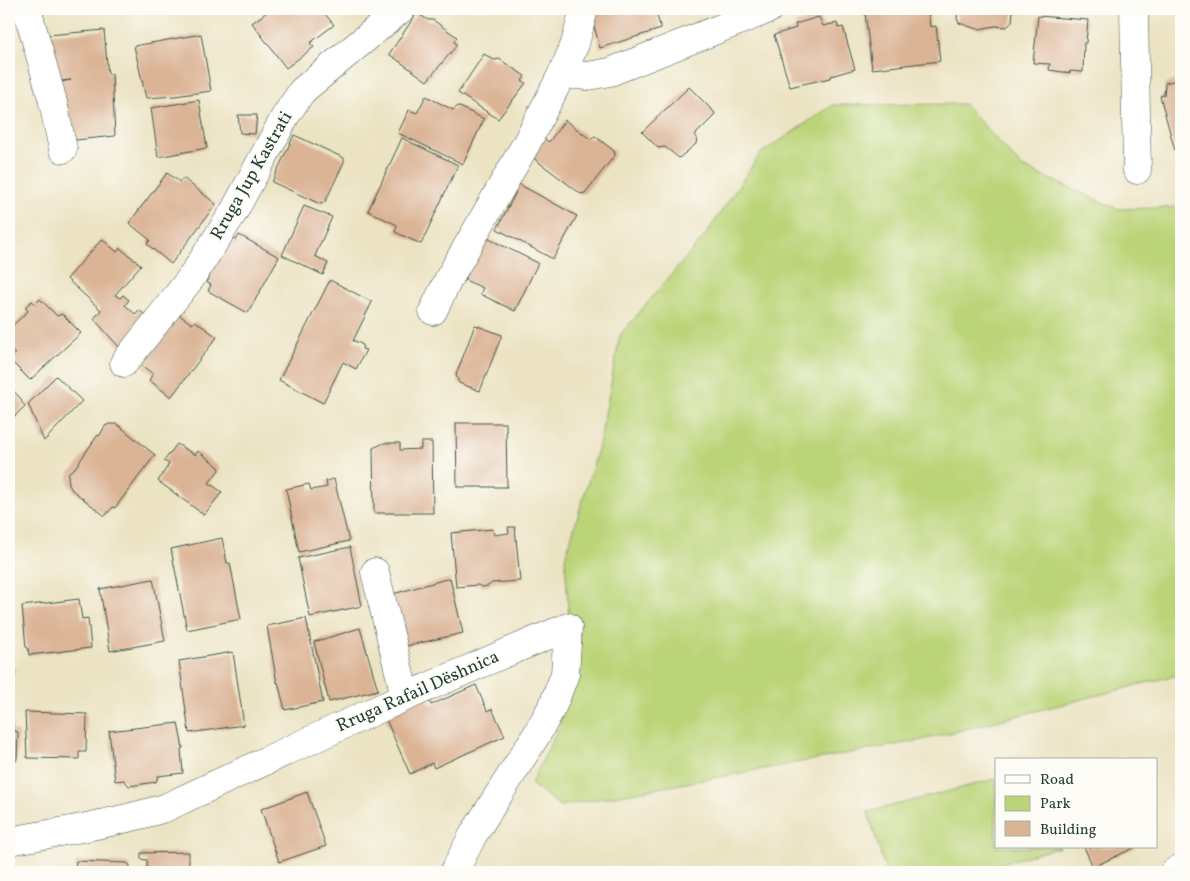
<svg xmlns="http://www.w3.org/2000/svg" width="1190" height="881" font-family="Vollkorn,serif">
  <rect width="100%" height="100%" fill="#fdfcf7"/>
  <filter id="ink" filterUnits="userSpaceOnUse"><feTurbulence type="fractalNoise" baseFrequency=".02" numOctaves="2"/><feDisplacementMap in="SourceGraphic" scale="10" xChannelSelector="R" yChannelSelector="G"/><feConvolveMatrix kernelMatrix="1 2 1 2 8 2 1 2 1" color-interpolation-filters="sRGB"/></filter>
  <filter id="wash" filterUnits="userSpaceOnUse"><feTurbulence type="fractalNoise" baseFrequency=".0096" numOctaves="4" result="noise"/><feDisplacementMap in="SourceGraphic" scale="20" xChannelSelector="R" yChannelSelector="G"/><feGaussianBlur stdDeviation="1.12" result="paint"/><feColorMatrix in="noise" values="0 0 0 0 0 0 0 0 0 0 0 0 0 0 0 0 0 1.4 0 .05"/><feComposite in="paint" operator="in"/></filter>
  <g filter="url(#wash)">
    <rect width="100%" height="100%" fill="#ece3c3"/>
    <!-- green -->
    <g fill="#bcd478" stroke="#6e8856">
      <polygon points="964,104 1022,167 1118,209 1181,207 1181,674 922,740 560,806 531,784 560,725 570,637 565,558 599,446 620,335 707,233 760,154 833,105"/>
      <polygon points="996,779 996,847 1060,847 970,872 886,872 868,812"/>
    </g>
    <g id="blocks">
      <!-- building -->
      <g fill="#dbb495">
        <polygon points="271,9 321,9 334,25 310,43 314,47 286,68 252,23"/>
        <polygon points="601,9 655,9 661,29 600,48 592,19"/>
        <polygon points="891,9 928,9 930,27 936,26 940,61 872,69 865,13"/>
        <polygon points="958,9 1013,9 1012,22 1007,27 995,26 979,29 974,28 959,23 957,19"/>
        <polygon points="417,13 428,20 433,20 457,37 454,42 457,45 427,81 389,54"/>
        <polygon points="1038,16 1088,20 1086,43 1084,43 1083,72 1070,71 1070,73 1049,70 1050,64 1033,63"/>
        <polygon points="819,17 823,26 837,23 838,28 843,27 855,69 831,76 830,78 790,87 774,35 796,28 795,24"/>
        <polygon points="104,30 108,74 112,74 115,136 66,141 54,83 71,80 51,82 48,35"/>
        <polygon points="201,34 211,91 175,96 146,98 134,46"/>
        <polygon points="484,54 494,60 499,59 525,76 522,81 526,83 498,119 458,93"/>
        <polygon points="1181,79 1181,157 1177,158 1160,96 1164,95 1165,83"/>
        <polygon points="689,87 715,113 713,117 695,135 697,138 696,144 679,158 665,147 658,148 642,132"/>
        <polygon points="426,96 453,110 458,106 484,119 463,164 398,133 409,110 417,113"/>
        <polygon points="199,100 207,148 158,157 151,108"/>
        <polygon points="238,115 257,115 255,134 240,133"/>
        <polygon points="565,120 590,139 595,136 614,151 615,155 585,193 581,194 532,157 544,139 549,142"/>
        <polygon points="294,135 344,158 344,162 325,202 320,204 272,182"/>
        <polygon points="402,138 458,165 421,244 395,232 397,225 368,211"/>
        <polygon points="167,173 180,182 183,178 216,204 171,264 147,244 150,240 129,223"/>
        <polygon points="515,182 577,216 553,259 497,229 516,192 511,189"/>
        <polygon points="304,206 332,217 315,256 328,263 323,275 282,255"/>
        <polygon points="239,235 279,257 248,313 208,291 211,285 206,282 231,237 236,240"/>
        <polygon points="485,237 538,263 515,311 480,294 483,288 465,280"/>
        <polygon points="102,239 117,252 120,248 141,265 115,295 120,298 123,295 129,300 125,305 135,314 139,310 145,315 120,348 94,319 101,310 67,279"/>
        <polygon points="330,280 372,302 353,341 355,341 363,345 362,349 366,350 356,369 343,362 323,403 279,380"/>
        <polygon points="40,299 57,316 62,314 81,333 30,380 10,360 15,354 9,348 9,325 11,327 28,311 25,307 32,301 35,304"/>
        <polygon points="175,312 192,324 195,321 217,337 171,397 149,380 153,374 137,362"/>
        <polygon points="475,325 502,335 480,391 459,383 456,375"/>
        <polygon points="56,376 82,401 44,441 28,404"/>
        <polygon points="9,386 22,400 21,401 25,406 9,422"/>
        <polygon points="456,423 506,423 507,487 457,487"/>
        <polygon points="109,424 117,424 155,455 115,508 113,507 105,516 72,490 69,485 68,477 69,472 75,468 97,436 100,435 105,426"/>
        <polygon points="421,442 432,442 433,513 374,513 373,448 384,443 400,443 400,450 421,449"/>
        <polygon points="177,444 195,455 198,451 219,467 219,470 209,483 222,492 204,515 158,481 169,464 164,461"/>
        <polygon points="334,479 349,541 299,552 286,489 309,484 311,490 327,487 326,481"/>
        <polygon points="508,527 515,527 520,581 492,583 488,586 482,587 478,585 456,587 451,533 493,529 494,535 509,533"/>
        <polygon points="222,538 227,563 230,563 241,619 187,630 171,549"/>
        <polygon points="350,547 362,606 310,617 298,558"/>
        <polygon points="450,578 463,633 402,647 393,594"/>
        <polygon points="153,579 165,641 110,651 100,589"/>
        <polygon points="79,599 82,619 88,618 91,648 29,655 28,648 26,647 22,606"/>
        <polygon points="306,618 323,702 285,710 278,682 277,683 267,626"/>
        <polygon points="360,628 378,690 329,702 314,642"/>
        <polygon points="233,652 244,725 189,733 179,661"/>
        <polygon points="9,663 16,670 9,678"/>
        <polygon points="476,685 487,711 492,709 505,736 434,768 432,763 410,774 384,715 427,696 431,705"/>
        <polygon points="25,712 87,714 86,752 79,752 79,759 27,758"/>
        <polygon points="9,715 12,715 13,731 18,732 17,759 16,761 11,761 10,776 9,776"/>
        <polygon points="178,723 183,748 181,749 183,773 158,776 156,782 129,786 124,780 115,781 109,731"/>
        <polygon points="307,792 326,846 279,862 261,809"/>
        <polygon points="1084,847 1136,847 1093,867"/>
        <polygon points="189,852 189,872 147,872 147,860 141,859 141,853"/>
        <polygon points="76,861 127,863 130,865 129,872 78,872 78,868 75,868"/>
      </g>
    </g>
  </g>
  <g filter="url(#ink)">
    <use href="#blocks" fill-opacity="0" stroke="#3e5649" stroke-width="1"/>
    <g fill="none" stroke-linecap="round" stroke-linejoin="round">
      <defs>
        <g id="minor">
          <polyline points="27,9 52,98 63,149"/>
          <polyline points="1134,9 1137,170"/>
          <polyline points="562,74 588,76 610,72 769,9"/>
          <polyline points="433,311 448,280 526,144 562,74 575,44 584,9"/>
          <polyline points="124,363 191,278 233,213 286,115 302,91 401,9"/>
          <polyline points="375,572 405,696"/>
          <path d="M9 841C62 832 114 823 165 808 299 745 432 683 568 627L565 674 553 705 537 734 473 835 454 872"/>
          <polyline points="1174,872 1181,868"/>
        </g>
      </defs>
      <!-- minor casing -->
      <use href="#minor" stroke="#3e5649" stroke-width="29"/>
      <!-- minor -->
      <use href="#minor" stroke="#fff" stroke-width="28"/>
    </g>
  </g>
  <g text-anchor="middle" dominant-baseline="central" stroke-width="4.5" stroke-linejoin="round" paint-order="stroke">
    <!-- street labels -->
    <g font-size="18" fill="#1f3d34" stroke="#fdfcf7">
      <text transform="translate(252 176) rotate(-60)">Rruga Jup Kastrati</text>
      <text transform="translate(418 692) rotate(-24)">Rruga Rafail Dëshnica</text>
    </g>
  </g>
  <!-- margin -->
  <rect width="1190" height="881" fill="none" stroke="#fdfcf7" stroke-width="30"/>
  <!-- legend -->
  <rect x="995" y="758" width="162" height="90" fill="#fdfcf7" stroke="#a4b0a9"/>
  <rect x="1005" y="775" width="25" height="8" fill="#ffffff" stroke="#a4b0a9"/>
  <text x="1040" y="784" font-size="15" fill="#1f3d34">Road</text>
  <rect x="1005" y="796" width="25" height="15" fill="#bcd478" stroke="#a4b0a9"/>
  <text x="1040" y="808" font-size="15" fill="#1f3d34">Park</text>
  <rect x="1005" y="821" width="25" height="15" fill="#dbb495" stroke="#a4b0a9"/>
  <text x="1040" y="834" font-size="15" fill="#1f3d34">Building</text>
</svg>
